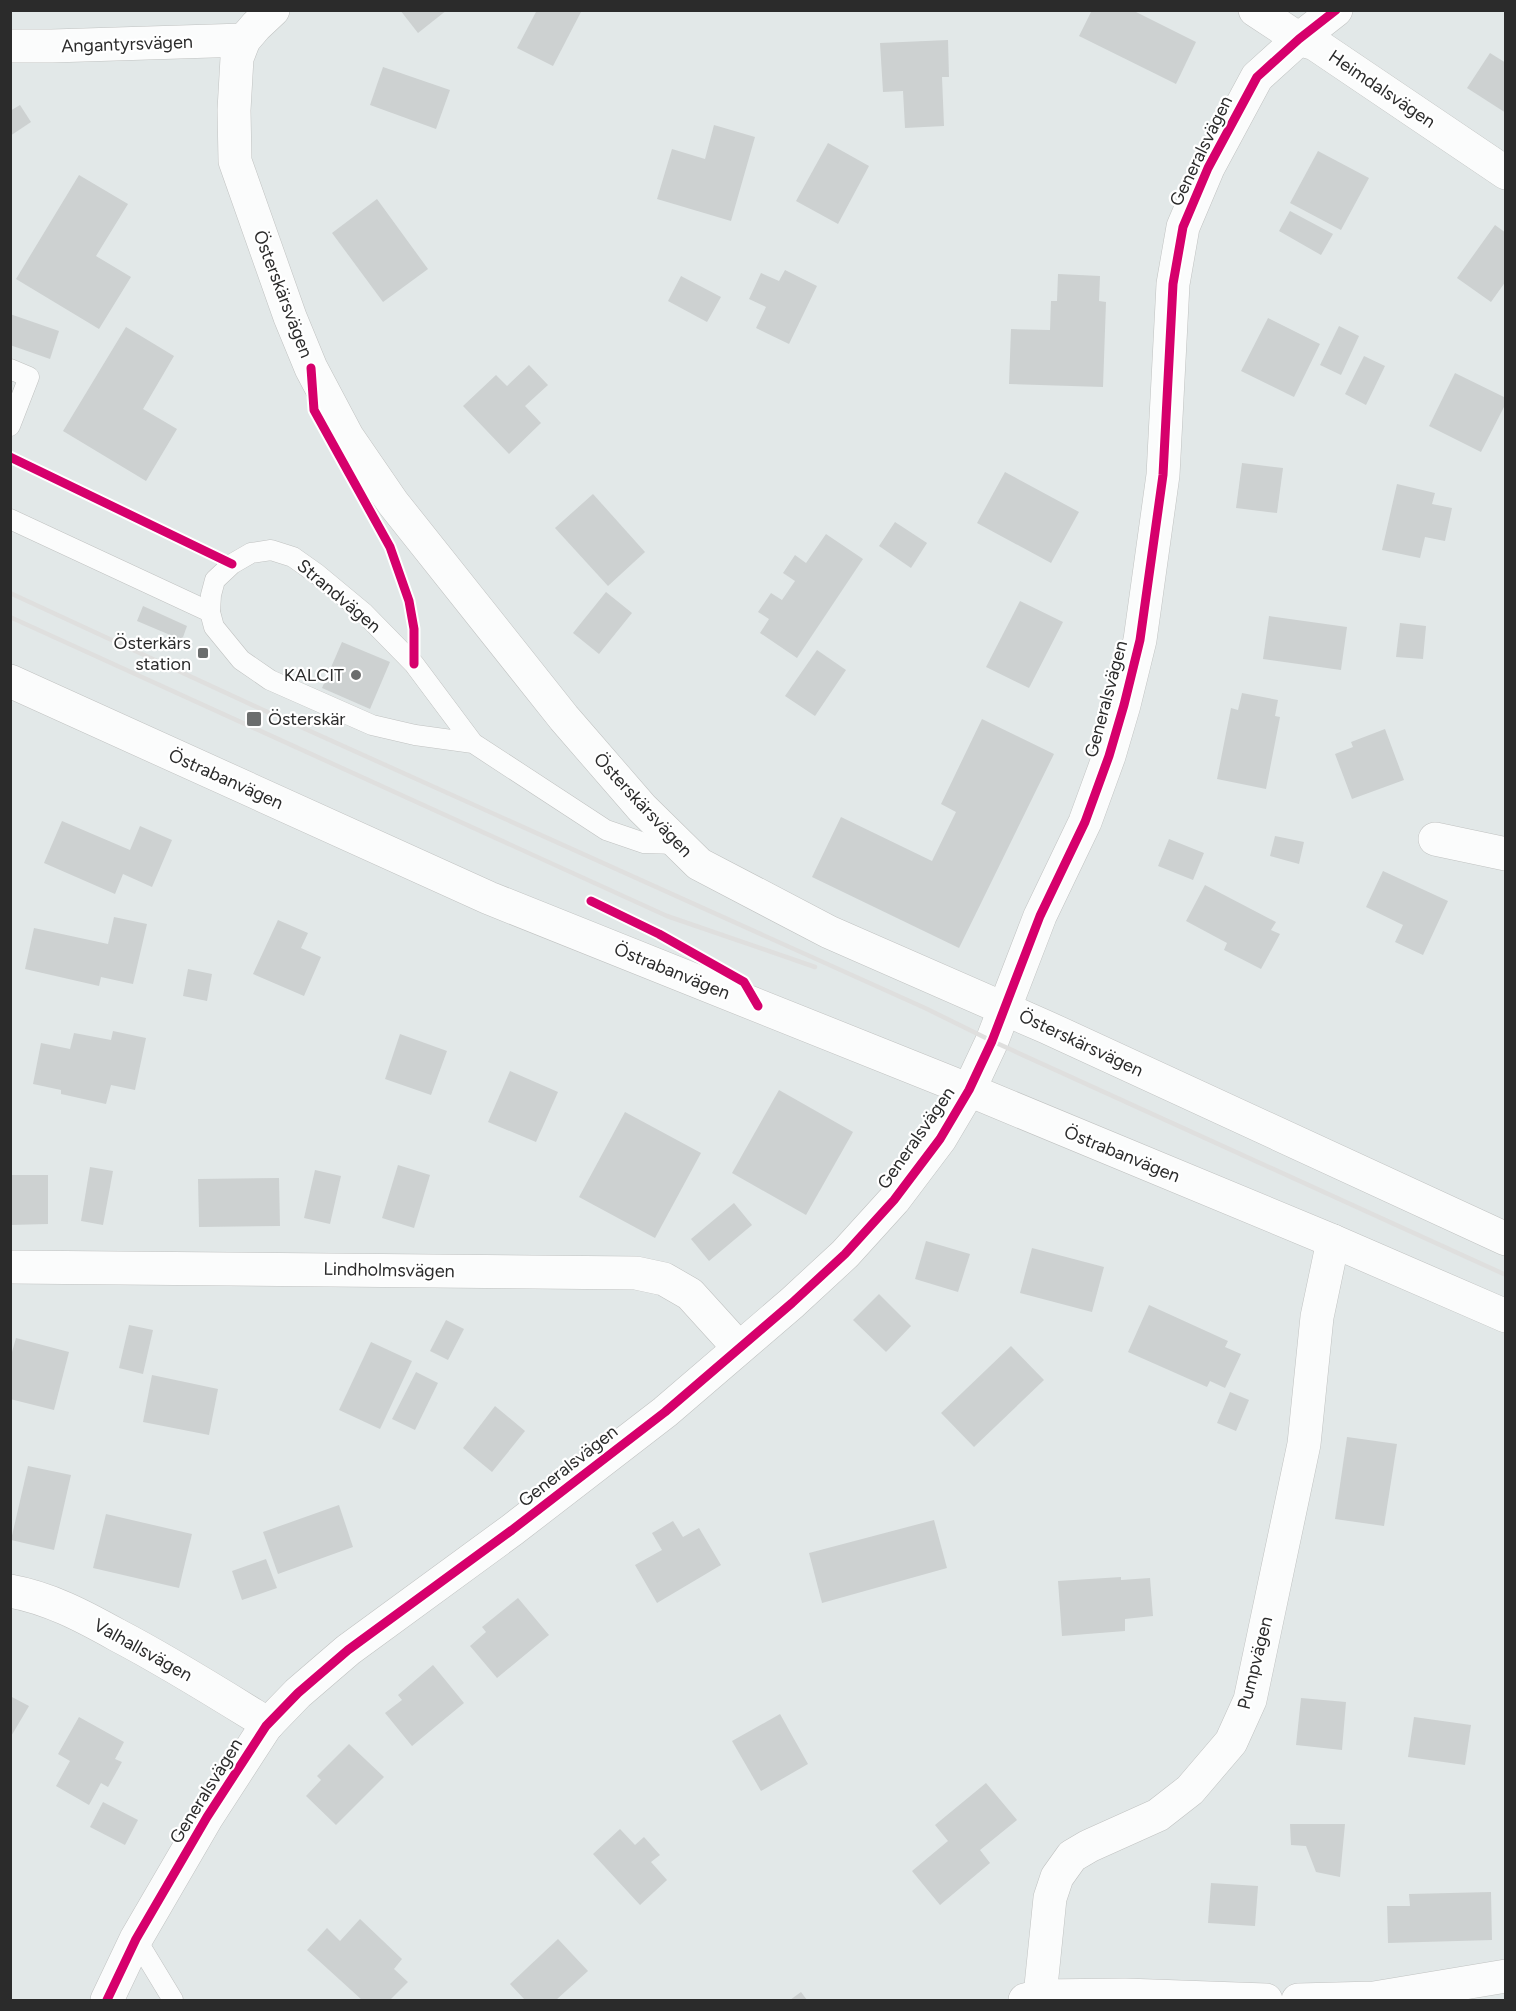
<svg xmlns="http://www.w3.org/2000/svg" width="1516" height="2011" font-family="Figtree,sans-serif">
  <rect width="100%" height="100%" fill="#e2e8e8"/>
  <!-- building -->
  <g fill="#cdd1d1">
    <polygon points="400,10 447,10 418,33"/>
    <polygon points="537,10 582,10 553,66 517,48"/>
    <polygon points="1092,10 1132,10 1196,42 1176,84 1079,36"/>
    <polygon points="948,40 949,77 942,77 944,126 905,128 903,91 883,92 880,43"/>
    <polygon points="1490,53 1506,63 1506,113 1467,88"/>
    <polygon points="383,67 450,90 436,129 370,105"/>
    <polygon points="20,105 31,122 10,136 10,111"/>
    <polygon points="714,125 755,137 731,221 657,199 672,149 705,159"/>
    <polygon points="828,143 869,166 838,224 796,201"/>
    <polygon points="1318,151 1369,178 1341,230 1290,203"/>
    <polygon points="79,175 128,204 96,256 131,277 99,329 16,279"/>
    <polygon points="377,199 428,269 383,302 332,233"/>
    <polygon points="1290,211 1333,234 1321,255 1279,231"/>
    <polygon points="1495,225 1506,233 1506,281 1491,302 1457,278"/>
    <polygon points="785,270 817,286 789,344 756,328 766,307 749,299 761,273 779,281"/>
    <polygon points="1058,274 1100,276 1099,301 1106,302 1103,387 1009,384 1011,329 1050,330 1051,301 1057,301"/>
    <polygon points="681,276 721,297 707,322 668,301"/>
    <polygon points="10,314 59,331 50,359 10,345"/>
    <polygon points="1268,318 1320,344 1294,397 1241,371"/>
    <polygon points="1339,326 1359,336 1341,375 1320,365"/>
    <polygon points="126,327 174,356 143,409 177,429 146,481 63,431"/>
    <polygon points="1364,356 1385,366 1366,405 1345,394"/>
    <polygon points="529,365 548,385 525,406 541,423 509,454 463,406 496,375 507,386"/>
    <polygon points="1455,373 1506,398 1506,403 1481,452 1429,426"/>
    <polygon points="1242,463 1283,468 1277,513 1236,508"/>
    <polygon points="1005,472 1079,512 1051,563 977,523"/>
    <polygon points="1397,484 1435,493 1432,504 1452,508 1445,541 1425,537 1420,558 1382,550"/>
    <polygon points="593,494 645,552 608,586 555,528"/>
    <polygon points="895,522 927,543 911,568 879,546"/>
    <polygon points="826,534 863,559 797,658 760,633 769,619 758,612 771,593 782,600 795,581 783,573 795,555 806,563"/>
    <polygon points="606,592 632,613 599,654 573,633"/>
    <polygon points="1020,601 1063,622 1029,688 986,667"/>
    <polygon points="143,606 187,626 182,640 137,621"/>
    <polygon points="1269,616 1347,627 1341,670 1263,659"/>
    <polygon points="1400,623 1426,626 1423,659 1396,657"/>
    <polygon points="342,642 390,662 370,709 322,688"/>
    <polygon points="817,650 846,670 815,716 785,696"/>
    <polygon points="1242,693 1278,700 1275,716 1280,717 1266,789 1217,779 1231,708 1238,710"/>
    <polygon points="982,719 1054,754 959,948 812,877 841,817 932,861 956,812 941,804"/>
    <polygon points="1385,729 1404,780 1352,799 1335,754 1353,747 1351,742"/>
    <polygon points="62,821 130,850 140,826 172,840 152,887 123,874 115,894 44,863"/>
    <polygon points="1275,836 1304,842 1299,864 1270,856"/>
    <polygon points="1169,839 1204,853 1193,880 1158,866"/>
    <polygon points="1383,871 1448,901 1423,955 1395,942 1403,925 1366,907"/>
    <polygon points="1205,885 1276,922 1271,930 1280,934 1261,969 1224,950 1227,943 1186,921"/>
    <polygon points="114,917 147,924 133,984 101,977 99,986 25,969 34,928 108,944"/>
    <polygon points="278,920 308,933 301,948 321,957 304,996 253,974"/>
    <polygon points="188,969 212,974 207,1001 183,996"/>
    <polygon points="113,1031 146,1038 135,1090 111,1085 106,1104 61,1094 61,1090 33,1084 41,1043 70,1049 74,1033 111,1040"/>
    <polygon points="400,1034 447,1051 431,1095 385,1079"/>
    <polygon points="510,1071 558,1092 536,1142 488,1122"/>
    <polygon points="779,1090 853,1132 806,1215 732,1173"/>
    <polygon points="625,1112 701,1153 655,1238 579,1197"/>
    <polygon points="398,1165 430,1175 414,1228 382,1218"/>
    <polygon points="90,1167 113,1171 103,1225 81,1221"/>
    <polygon points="315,1170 341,1176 330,1224 304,1218"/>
    <polygon points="10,1175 48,1175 48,1224 10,1225"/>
    <polygon points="279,1178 280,1226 199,1227 198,1179"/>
    <polygon points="734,1203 752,1225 709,1261 691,1239"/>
    <polygon points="926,1241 970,1254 958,1292 915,1279"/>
    <polygon points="1032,1248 1104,1267 1092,1312 1020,1293"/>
    <polygon points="879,1294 911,1326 886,1352 853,1320"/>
    <polygon points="1149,1305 1228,1341 1225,1347 1241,1354 1225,1388 1210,1381 1207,1387 1128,1352"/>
    <polygon points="446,1320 464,1329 448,1360 430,1351"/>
    <polygon points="129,1325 153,1330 143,1374 119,1368"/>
    <polygon points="16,1338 69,1352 54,1410 10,1399 10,1359"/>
    <polygon points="371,1342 412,1361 380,1429 339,1410"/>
    <polygon points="1011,1346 1044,1380 974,1447 941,1413"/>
    <polygon points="416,1372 438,1383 415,1430 392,1419"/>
    <polygon points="152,1375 218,1389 209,1435 143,1422"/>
    <polygon points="1230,1392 1249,1400 1236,1431 1217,1423"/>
    <polygon points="495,1406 525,1431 492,1472 463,1448"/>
    <polygon points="1347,1437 1397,1444 1384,1526 1335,1519"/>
    <polygon points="28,1466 71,1475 54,1550 11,1540"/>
    <polygon points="339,1505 353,1547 278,1574 263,1532"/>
    <polygon points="106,1514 192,1534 179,1588 93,1568"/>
    <polygon points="934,1520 947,1568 822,1603 809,1553"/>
    <polygon points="673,1521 683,1537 699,1528 721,1565 657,1603 635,1565 662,1550 652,1533"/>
    <polygon points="266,1559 277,1588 242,1600 232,1571"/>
    <polygon points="1121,1577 1121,1580 1150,1578 1153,1616 1125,1619 1125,1631 1062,1636 1058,1581"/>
    <polygon points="518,1598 549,1635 497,1678 470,1646 486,1632 482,1627"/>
    <polygon points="433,1665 464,1703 412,1746 385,1713 402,1700 398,1695"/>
    <polygon points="10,1696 29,1706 10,1738"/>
    <polygon points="1301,1698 1346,1702 1342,1750 1296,1745"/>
    <polygon points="780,1714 808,1764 761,1791 732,1741"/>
    <polygon points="79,1717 124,1742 115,1759 122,1762 108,1787 101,1783 89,1805 56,1786 70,1761 58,1754"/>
    <polygon points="1414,1717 1471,1725 1465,1765 1408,1757"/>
    <polygon points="349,1744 384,1777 336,1825 306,1796 321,1780 317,1776"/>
    <polygon points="986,1783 1017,1820 980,1850 990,1863 940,1905 912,1871 948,1841 935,1825"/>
    <polygon points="103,1802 138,1820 125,1845 90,1827"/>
    <polygon points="1290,1824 1345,1824 1340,1877 1316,1872 1306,1846 1291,1845"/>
    <polygon points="620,1829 635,1845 644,1837 660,1855 651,1862 667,1880 640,1905 593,1854"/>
    <polygon points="1211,1883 1258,1886 1255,1926 1208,1923"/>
    <polygon points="1491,1892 1492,1940 1388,1943 1387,1906 1410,1906 1409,1894"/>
    <polygon points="360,1919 402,1959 394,1969 408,1982 390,2000 362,2000 307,1950 327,1928 340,1941"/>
    <polygon points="558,1939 588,1971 556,2000 525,2000 510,1984"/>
    <polygon points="801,1992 807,2000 790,2000"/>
  </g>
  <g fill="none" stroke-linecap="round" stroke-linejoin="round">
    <defs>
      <g id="lane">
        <polyline points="10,369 29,377 10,426"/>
        <polyline points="10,519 210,612"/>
        <polyline points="473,743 415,735 372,725 270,680 241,660 214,627 210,612 211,595 215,580 232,564 251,553 271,550 293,557 317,574 364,613 414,664 473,743 606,830 644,843 678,844"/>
        <polyline points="136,1939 173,2000"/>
      </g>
      <g id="street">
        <polyline points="273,10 256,26 244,40 237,58 234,110 235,161 290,317 311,368 347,436 393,503 564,718 642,808 699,864 829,932 1046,1027 1506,1239"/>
        <polyline points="1255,10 1299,39 1315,44 1506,173"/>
        <polyline points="10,46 52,46 244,40"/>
        <polyline points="10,681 489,898 969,1090 1333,1241 1506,1316"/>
        <polyline points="1435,839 1506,854"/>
        <polyline points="10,1267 636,1273 664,1279 690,1294 739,1348"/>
        <path d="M10 1591C49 1598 83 1616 117 1635 169 1662 218 1693 268 1724"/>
        <polyline points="1040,1996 1050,1898 1057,1877 1072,1856 1089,1846 1158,1815 1190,1790 1231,1742 1250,1700 1304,1444 1317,1317 1333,1241"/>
        <polyline points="107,2000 136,1939 207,1817 266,1726 298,1693 348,1650 512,1530 665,1412 792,1303 845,1254 894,1200 940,1139 969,1090 992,1041 1040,916 1085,822 1109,756 1124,705 1140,640 1163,475 1173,284 1183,227 1208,168 1257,77 1299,39 1336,10"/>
        <polyline points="1025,2000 1040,1996 1125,1995 1266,2000"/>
        <polyline points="1298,2000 1374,1998 1506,1976"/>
      </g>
    </defs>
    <!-- lane casing -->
    <use href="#lane" stroke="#c0c2c1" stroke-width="21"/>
    <!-- street casing -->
    <use href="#street" stroke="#c0c2c1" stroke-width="34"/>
    <!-- lane -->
    <use href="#lane" stroke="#fbfcfc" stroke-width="20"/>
    <!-- street -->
    <use href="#street" stroke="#fbfcfc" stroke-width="33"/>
    <!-- rail -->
    <g stroke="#dfdfde" stroke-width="4.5">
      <polyline points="10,593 261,709 925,1008 992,1041 1506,1275"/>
      <polyline points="10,617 667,916 815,967"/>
    </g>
    <defs>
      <g id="cycleway">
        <polyline points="311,368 314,410 390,547 409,601 414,629 414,664"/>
        <polyline points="10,457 232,564"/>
        <polyline points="591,901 659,934 744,982 758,1006"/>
        <polyline points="107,2000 136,1939 207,1817 266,1726 298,1693 348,1650 512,1530 665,1412 792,1303 845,1254 894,1200 940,1139 969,1090 992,1041 1040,916 1085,822 1109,756 1124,705 1140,640 1163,475 1173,284 1183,227 1208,168 1257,77 1299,39 1336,10"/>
      </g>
    </defs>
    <!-- cycleway casing -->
    <use href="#cycleway" stroke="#fff" stroke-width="13"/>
    <!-- cycleway -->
    <use href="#cycleway" stroke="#d6006c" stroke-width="9"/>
  </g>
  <!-- markers -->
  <g fill="#6b6d6d" stroke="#fff" stroke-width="2">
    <rect x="197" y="647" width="12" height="12" rx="3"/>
    <circle cx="356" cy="675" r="6"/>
    <rect x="246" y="711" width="16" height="16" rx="3"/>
  </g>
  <g text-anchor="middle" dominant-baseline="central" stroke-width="4.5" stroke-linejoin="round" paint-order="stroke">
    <!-- street labels -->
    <g font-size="18" fill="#2b2b2b" stroke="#fff">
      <text transform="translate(127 44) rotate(-2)">Angantyrsvägen</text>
      <text transform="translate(1382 89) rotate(34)">Heimdalsvägen</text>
      <text transform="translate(1201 151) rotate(-64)">Generalsvägen</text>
      <text transform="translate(283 294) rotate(69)">Österskärsvägen</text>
      <text transform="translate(339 596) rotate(40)">Strandvägen</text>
      <text transform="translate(1106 699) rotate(-75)">Generalsvägen</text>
      <text transform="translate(226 779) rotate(24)">Östrabanvägen</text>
      <text transform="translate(643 805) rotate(47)">Österskärsvägen</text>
      <text transform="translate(672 971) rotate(22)">Östrabanvägen</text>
      <text transform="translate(1081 1043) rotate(25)">Österskärsvägen</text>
      <text transform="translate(916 1138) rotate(-55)">Generalsvägen</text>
      <text transform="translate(1122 1154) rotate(22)">Östrabanvägen</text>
      <text transform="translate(389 1270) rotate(1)">Lindholmsvägen</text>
      <text transform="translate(568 1466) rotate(-38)">Generalsvägen</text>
      <text transform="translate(143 1650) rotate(29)">Valhallsvägen</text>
      <text transform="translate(1255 1663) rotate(-76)">Pumpvägen</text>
      <text transform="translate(206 1791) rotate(-58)">Generalsvägen</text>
    </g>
    <!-- poi labels -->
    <g font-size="18" fill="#2b2b2b" stroke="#fff" text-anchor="end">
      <text x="191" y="643">Österkärs<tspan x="191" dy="21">station</tspan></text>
      <text x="344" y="675">KALCIT</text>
      <text x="268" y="719" text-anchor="start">Österskär</text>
    </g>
  </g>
  <!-- border -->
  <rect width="1516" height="2011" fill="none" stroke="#2b2b2b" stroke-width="24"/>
</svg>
